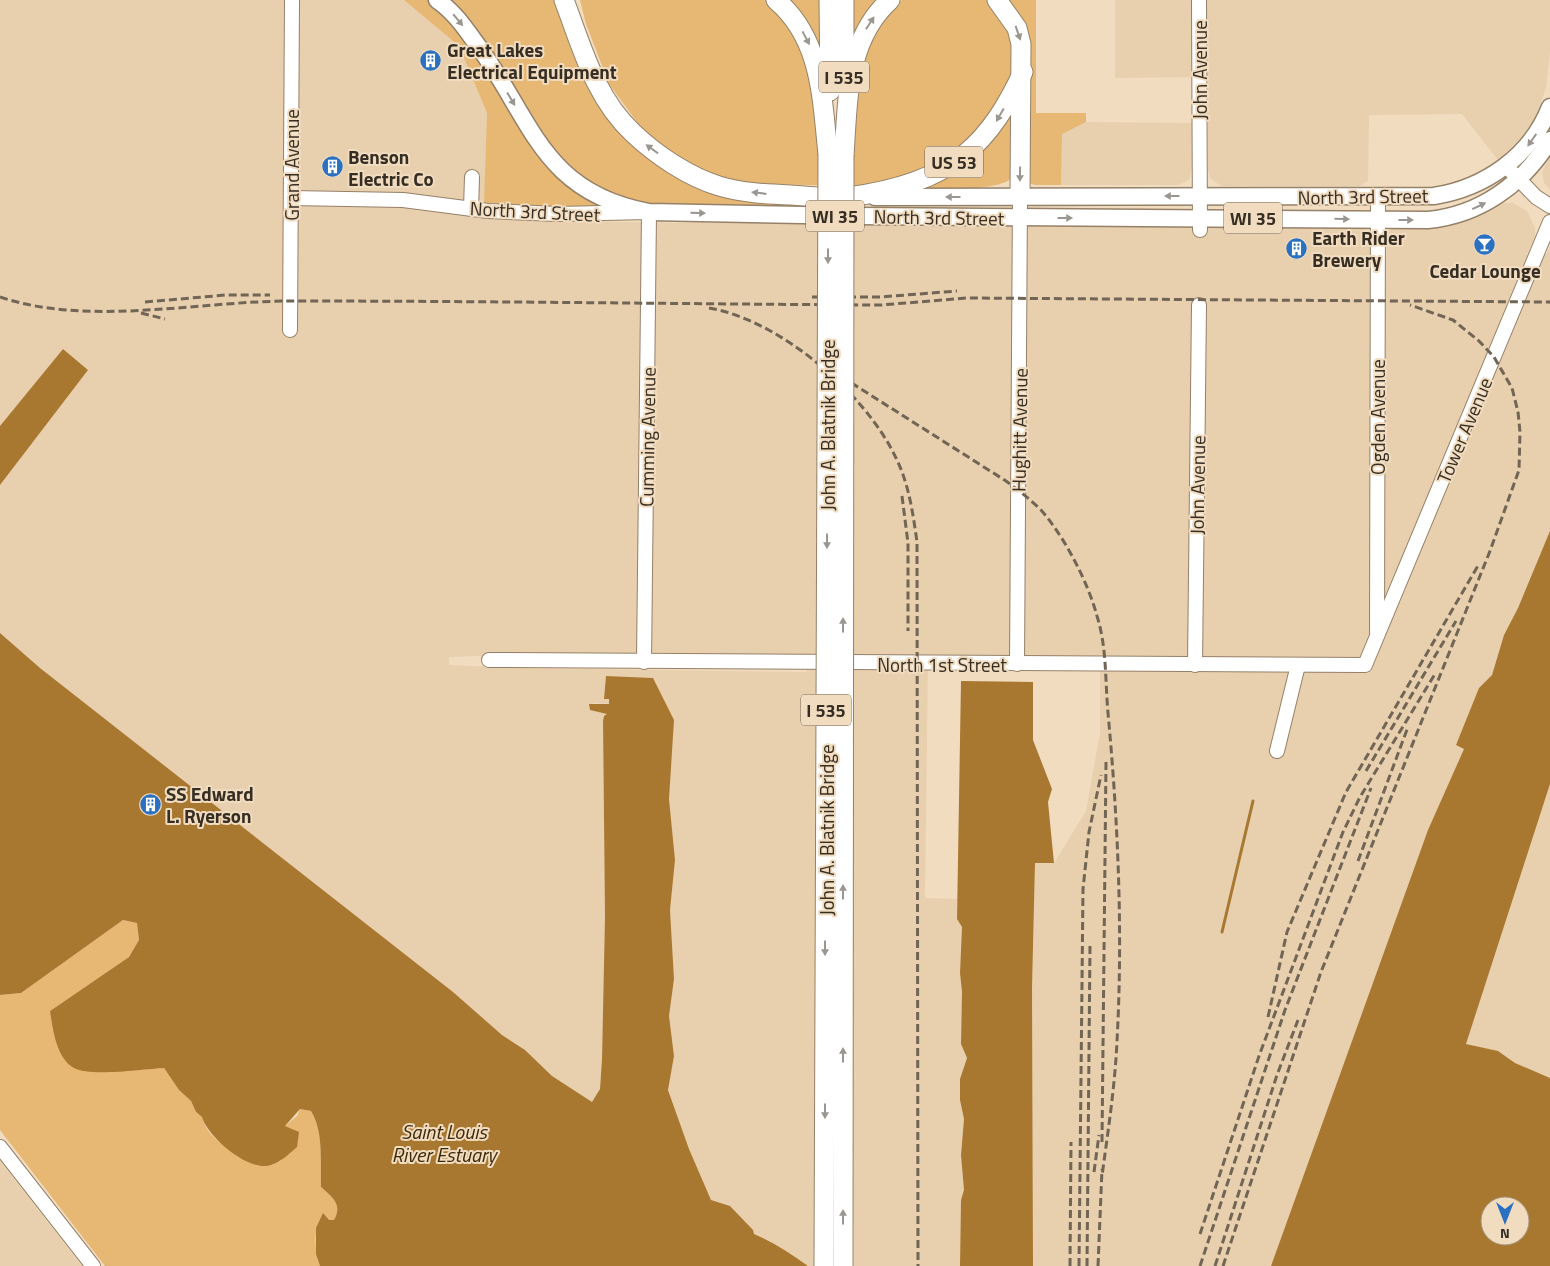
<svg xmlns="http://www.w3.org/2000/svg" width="1550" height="1266" font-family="'Titillium Web',sans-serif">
  <rect width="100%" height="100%" fill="#f1dcc0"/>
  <!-- built -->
  <g fill="#e8cfae" fill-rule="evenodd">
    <path d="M0 0H404L459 46 487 113 484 219 674 223H1100L1364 228 1370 235 1371 243 1372 286H1385L1387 235 1390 230 1396 227 1473 216 1504 203H1513L1527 211 1535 228V237L1527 254H1547L1550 247V531L1518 608 1504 635 1492 675 1456 744 1464 749 1428 831 1271 1266H1033L1032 988 1035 863H1054L1086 811 1100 733V664H928L925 898 957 899V919L962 927 960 973 962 992 961 1044 967 1058 960 1080V1100L964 1119 961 1155 964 1190 961 1200 960 1266H808L784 1252 770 1241 754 1234 730 1206 711 1200 689 1149 668 1089 674 1056 669 1016 674 979 670 910 675 860 669 799 670 770 653 678 606 676 604 699H609V704L593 703 602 712 608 714 603 722 605 916 602 1059 600 1089 592 1103 552 1076 525 1050 502 1035 453 992 40 668 0 633V485L88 370 63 349 0 426ZM540 654 807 656V672L516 668 449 665V657Z"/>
    <polygon points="1115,0 1550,0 1550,52 1546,88 1535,119 1520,139 1498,160 1462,114 1369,115 1368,181 1359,186 1221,186 1210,178 1208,169 1208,77 1115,78"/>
    <polygon points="1086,122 1192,123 1192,168 1189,180 1178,185 1061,185 1062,133"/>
    <polygon points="1550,156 1550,190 1544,183 1542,172"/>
    <polygon points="1550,784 1550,1078 1515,1063 1498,1051 1466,1044"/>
    <polygon points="0,1161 46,1220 82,1266 0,1266"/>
  </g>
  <!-- green -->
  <g fill="#e7b774">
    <polygon points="404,0 429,0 468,40 541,158 559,178 576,191 604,206 604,209 484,203 487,113 459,46"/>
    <polygon points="452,0 556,0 641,152 798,204 800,207 653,204 615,196 583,179 563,163 532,122 474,24"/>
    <path d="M580 0H766L785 16 810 60 820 154H854C856 105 853 29 902 0H986L1013 36 1014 73 975 138 934 167 870 186 753 184 721 177 697 167 661 146 642 129 609 84 586 24Z"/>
    <polygon points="784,0 824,0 825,81"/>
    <polygon points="849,0 879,0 853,38"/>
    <polygon points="1005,0 1036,0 1036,113 1086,113 1086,122 1062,134 1061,185 1035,185 1029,183 1027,58"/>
    <path d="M1013 103 1012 178C999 192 923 190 902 188L930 180Z"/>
    <path d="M123 920 137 923 139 940 129 957 50 1011 99 1072 164 1068 179 1090 191 1101 196 1112 202 1117C210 1147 245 1156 272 1165L281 1161 285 1126 297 1116 300 1109 311 1111C324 1133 320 1163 321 1187 332 1197 343 1204 334 1220L320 1222C312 1234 316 1252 320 1266H105L0 1130V995L21 993Z"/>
  </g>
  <!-- water -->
  <g fill="#a87830" fill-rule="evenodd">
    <polygon points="63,349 88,370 0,485 0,426"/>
    <path d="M1550 531V784L1466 1044 1498 1051 1515 1063 1550 1078V1266H1271L1428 830 1464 749 1456 745 1479 688 1492 675 1504 635 1518 608ZM1490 1206H1520V1236H1490Z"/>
    <path d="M0 633 40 668 453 992 502 1035 525 1050 552 1076 592 1102 600 1089 602 1059 605 916 603 721 604 716 607 714 590 710 589 704H609V699H604L606 676 653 678 674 720 669 799 675 860 670 910 674 979 669 1016 674 1056 668 1090 689 1149 711 1200 730 1206 753 1230 754 1234C773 1242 791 1254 808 1266H320L316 1254V1228L323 1213 329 1220H334C343 1204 332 1197 321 1187 320 1163 324 1132 311 1111L300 1109 285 1126 299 1132 297 1147C289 1154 281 1162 271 1165 249 1173 207 1136 202 1117L196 1112 191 1101 179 1090 164 1068C144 1069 90 1077 74 1068 56 1058 53 1029 50 1011L129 957 139 940 137 923 123 920 21 993 0 995Z"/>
    <polygon points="961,681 1033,682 1033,740 1052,789 1048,802 1054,863 1035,863 1032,988 1033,1266 960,1266 961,1200 964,1190 961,1155 964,1119 960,1100 960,1079 967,1058 961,1044 962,992 960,973 962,927 957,919"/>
  </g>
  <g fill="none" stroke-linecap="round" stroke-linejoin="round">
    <!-- stream -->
    <polyline stroke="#a87830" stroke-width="3" points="1222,932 1253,801"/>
    <defs>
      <g id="minor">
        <polyline points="1199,0 1200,230"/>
        <polyline points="1506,166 1536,197 1550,206"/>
        <polyline points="291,198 403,200 488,211 557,214 649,212 644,662"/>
        <polyline points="471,209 472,177"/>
        <polyline points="290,330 292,0"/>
        <polyline points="1377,632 1378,196"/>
        <polyline points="489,660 1365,665 1550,222"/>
        <polyline points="1017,664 1020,197"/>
        <polyline points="1195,665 1199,305"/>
        <polyline points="1277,751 1298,665"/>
        <polyline points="0,1147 93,1266"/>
      </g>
      <g id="major">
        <path d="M437 0C452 10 463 25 473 39 532 116 539 192 649 212L856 216 1428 220C1480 215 1523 184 1550 140"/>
        <path d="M875 197 1434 196C1485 188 1531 156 1550 107"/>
      </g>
      <g id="highway">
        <path d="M564 0C582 47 595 98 633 133 656 155 689 177 719 186 742 193 767 194 791 195 809 196 829 199 848 197 887 192 933 180 964 155 991 133 1008 104 1023 72"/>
        <path d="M776 0C822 39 822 99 828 154"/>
        <polyline points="829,0 830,91"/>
        <polyline points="844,0 844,74"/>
        <polyline points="997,0 1017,28 1021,44 1020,197"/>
        <path d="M844 155C848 100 846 40 890 0"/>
      </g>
    </defs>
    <!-- minor casing -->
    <use href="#minor" stroke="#958168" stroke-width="16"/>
    <!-- major casing -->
    <use href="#major" stroke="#958168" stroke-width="19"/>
    <!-- highway casing -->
    <use href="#highway" stroke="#958168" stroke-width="21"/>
    <!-- minor -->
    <use href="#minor" stroke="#fff" stroke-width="14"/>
    <!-- major -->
    <use href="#major" stroke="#fff" stroke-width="16"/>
    <!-- highway -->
    <use href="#highway" stroke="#fff" stroke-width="19"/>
    <!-- rail -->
    <g stroke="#716555" stroke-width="3" stroke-dasharray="8 4" stroke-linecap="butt">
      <path d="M0 297C89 327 198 301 291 301 488 301 684 304 881 305L967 298 1550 302"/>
      <polyline points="812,297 880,297 957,291"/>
      <polyline points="145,302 226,295 270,295"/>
      <path d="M709 308C780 320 866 394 896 458 909 484 913 514 917 542L918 1266"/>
      <polyline points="141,313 165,319"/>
      <path d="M831 370 1006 481C1018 490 1030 499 1041 510 1064 536 1088 582 1097 616 1107 648 1105 680 1108 713 1118 821 1123 932 1117 1041 1115 1086 1108 1131 1102 1176"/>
      <polyline points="902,496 908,543 908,631"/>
      <polyline points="1366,771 1456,621"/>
      <polyline points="1358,861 1408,727"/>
      <polyline points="1268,1017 1287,932 1346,792 1479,564"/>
      <polyline points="1102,1142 1106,762"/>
      <polyline points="1094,1172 1099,1135"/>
      <polyline points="1200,1234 1259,1056 1343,832 1360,797 1435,674"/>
      <polyline points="1070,1266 1071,1142"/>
      <polyline points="1079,1266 1083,889 1089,832 1101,775"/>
      <polyline points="1087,1266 1090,944"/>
      <polyline points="1098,1266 1102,1169"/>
      <polyline points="1200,1266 1285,1010 1371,788"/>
      <polyline points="1215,1266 1277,1075 1298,1020"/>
      <polyline points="1223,1266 1321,972 1490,551 1519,470 1520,432 1518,412 1512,388 1494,357 1479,341 1453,320 1410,305"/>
    </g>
    <defs>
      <g id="highway-bridge">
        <polyline points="824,1266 828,154"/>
        <polyline points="843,1266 844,155"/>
      </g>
    </defs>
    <!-- highway-bridge casing -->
    <use href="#highway-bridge" stroke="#958168" stroke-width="21" stroke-linecap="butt"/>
    <!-- highway-bridge -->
    <use href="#highway-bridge" stroke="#fff" stroke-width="19"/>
  </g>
  <!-- one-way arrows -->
  <defs><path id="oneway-solid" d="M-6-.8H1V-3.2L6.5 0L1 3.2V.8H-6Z" transform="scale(1.25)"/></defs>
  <g fill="#9a9691">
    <use href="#oneway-solid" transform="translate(458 20) rotate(50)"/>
    <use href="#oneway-solid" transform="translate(870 23) rotate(-57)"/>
    <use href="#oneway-solid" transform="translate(1018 33) rotate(71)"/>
    <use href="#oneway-solid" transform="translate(806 38) rotate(62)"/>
    <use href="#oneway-solid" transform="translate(511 99) rotate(59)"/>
    <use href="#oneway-solid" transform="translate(1000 115) rotate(120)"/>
    <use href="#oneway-solid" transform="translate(1532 140) rotate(125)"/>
    <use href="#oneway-solid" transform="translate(652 149) rotate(-144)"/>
    <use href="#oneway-solid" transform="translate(1020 174) rotate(91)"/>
    <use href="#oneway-solid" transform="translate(759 193) rotate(-173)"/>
    <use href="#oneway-solid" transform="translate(1172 196) rotate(180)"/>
    <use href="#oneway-solid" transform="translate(953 197) rotate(180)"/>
    <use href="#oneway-solid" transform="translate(1479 206) rotate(-25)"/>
    <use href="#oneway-solid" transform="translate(698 213) rotate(2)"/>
    <use href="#oneway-solid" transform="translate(1065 218)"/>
    <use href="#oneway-solid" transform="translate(1342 219) rotate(2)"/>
    <use href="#oneway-solid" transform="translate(1406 220)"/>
    <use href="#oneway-solid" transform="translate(828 256) rotate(90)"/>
    <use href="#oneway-solid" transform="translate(827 541) rotate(90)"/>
    <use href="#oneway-solid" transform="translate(843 625) rotate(-90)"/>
    <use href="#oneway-solid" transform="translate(843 892) rotate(-90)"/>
    <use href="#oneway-solid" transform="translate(825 948) rotate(90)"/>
    <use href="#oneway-solid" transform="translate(843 1055) rotate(-90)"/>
    <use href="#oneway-solid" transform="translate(825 1111) rotate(90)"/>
    <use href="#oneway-solid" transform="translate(843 1217) rotate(-90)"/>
  </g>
  <!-- icons -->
  <defs>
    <symbol id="building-disc" viewBox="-11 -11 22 22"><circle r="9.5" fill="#2a71c2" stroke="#f1dcc0"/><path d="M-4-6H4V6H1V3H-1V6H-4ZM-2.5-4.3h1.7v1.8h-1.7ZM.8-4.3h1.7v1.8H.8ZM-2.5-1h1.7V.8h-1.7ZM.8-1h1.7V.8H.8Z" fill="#fff"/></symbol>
    <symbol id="bar-disc" viewBox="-11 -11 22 22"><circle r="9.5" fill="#2a71c2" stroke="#f1dcc0"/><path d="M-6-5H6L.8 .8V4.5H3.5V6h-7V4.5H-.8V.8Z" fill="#fff"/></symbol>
  </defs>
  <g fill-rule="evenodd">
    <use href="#building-disc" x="418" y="48" width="25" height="25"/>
    <use href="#building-disc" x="320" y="154" width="25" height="25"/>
    <use href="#bar-disc" x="1472" y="232" width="25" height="25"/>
    <use href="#building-disc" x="1284" y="236" width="25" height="25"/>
    <use href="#building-disc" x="138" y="792" width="25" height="25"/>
  </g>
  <g text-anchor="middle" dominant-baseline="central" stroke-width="4" stroke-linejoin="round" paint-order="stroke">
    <!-- shield labels -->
    <g fill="#f1dcc0" stroke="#6e6252" stroke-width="1">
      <rect x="819" y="61.5" width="50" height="31" rx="4"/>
      <rect x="925" y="146.5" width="58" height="31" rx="4"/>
      <rect x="806" y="200.5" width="58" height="31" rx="4"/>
      <rect x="1224" y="202.5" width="58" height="31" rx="4"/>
      <rect x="801" y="694.5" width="50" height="31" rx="4"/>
    </g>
    <g font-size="18" font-weight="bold" fill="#362e23">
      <text x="844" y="77">I 535</text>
      <text x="954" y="162">US 53</text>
      <text x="835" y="216">WI 35</text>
      <text x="1253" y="218">WI 35</text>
      <text x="826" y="710">I 535</text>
    </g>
    <!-- poi labels -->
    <g font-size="19" font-weight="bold" fill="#362e23" stroke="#f1dcc0" text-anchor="start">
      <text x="447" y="49">Great Lakes<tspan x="447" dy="22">Electrical Equipment</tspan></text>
      <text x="348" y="156">Benson<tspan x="348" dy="22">Electric Co</tspan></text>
      <text x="1312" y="237">Earth Rider<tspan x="1312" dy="22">Brewery</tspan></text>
      <text x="1485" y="270" text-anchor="middle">Cedar Lounge</text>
      <text x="166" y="793">SS Edward<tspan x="166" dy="22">L. Ryerson</tspan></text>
    </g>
    <!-- street labels -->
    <g font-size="19" fill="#362e23" stroke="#f1dcc0">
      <text transform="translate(1199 70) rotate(-90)">John Avenue</text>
      <text transform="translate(291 165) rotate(-90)">Grand Avenue</text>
      <text transform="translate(1363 196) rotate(-1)">North 3rd Street</text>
      <text transform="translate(535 211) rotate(3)">North 3rd Street</text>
      <text transform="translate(939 217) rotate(1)">North 3rd Street</text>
      <text transform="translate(1377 417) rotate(-90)">Ogden Avenue</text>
      <text transform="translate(827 425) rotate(-90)">John A. Blatnik Bridge</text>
      <text transform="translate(1019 430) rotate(-89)">Hughitt Avenue</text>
      <text transform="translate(1464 430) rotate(-67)">Tower Avenue</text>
      <text transform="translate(647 437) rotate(-89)">Cumming Avenue</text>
      <text transform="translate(1197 485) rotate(-89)">John Avenue</text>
      <text x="942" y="664">North 1st Street</text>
      <text transform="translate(826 830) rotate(-90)">John A. Blatnik Bridge</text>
    </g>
    <!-- water labels -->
    <g font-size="20" font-style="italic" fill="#3e2909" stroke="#f1dcc0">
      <text x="444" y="1131">Saint Louis<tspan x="444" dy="23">River Estuary</tspan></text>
    </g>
  </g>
  <!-- north arrow -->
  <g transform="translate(1505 1221) rotate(180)"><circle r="24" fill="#f1dcc0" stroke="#a69681"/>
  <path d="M0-4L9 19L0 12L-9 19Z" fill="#2a71c2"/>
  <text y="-8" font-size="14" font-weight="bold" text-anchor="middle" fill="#362e23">N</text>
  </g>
</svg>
